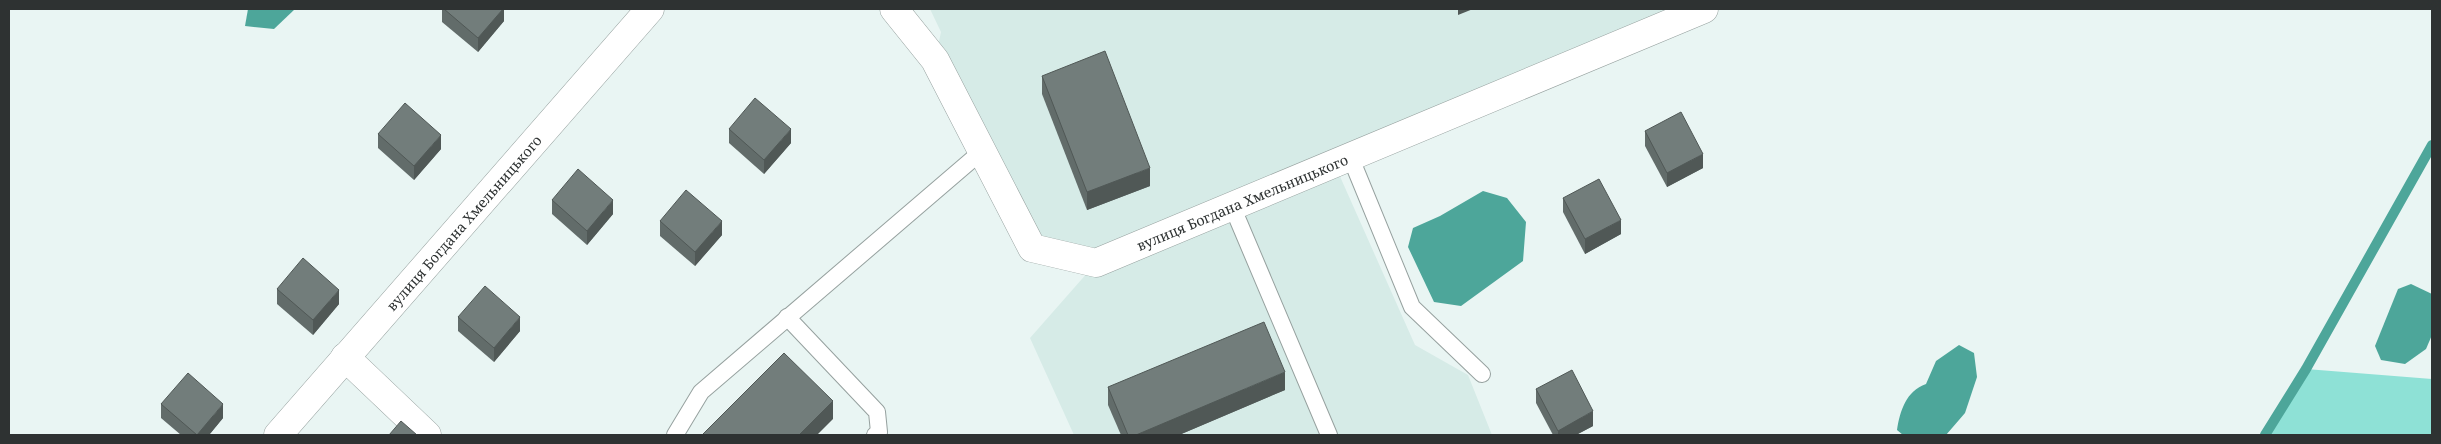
<svg xmlns="http://www.w3.org/2000/svg" width="2441" height="444" font-family="'Noto Serif',serif">
  <rect width="100%" height="100%" fill="#e9f5f3"/>
  <!-- built -->
  <polygon fill="#d6ebe7" points="930,9 1704,9 1334,163 1415,345 1468,375 1492,435 1074,435 1030,338 1096,263 1032,248 935,60 941,32"/>
  <!-- green -->
  <polygon fill="#8ee1d6" points="2306,369 2432,379 2432,435 2265,435"/>
  <!-- water -->
  <g fill="#4da69a">
    <polygon points="248,9 295,9 274,29 245,26"/>
    <polygon points="1483,191 1507,198 1526,222 1523,261 1461,306 1434,302 1408,247 1413,228 1440,216"/>
    <polygon points="2411,284 2432,294 2432,335 2426,349 2405,364 2381,360 2375,346 2398,289"/>
    <path d="M1959 345 1974 353 1977 377 1965 413 1946 435H1903L1897 430C1900 411 1906 391 1926 384L1936 361Z"/>
  </g>
  <g fill="none" stroke-linecap="round" stroke-linejoin="round">
    <!-- stream -->
    <polyline stroke="#4da69a" stroke-width="10" points="2265,435 2306,369 2432,145"/>
    <defs>
      <g id="lane">
        <polyline points="1350,156 1412,307 1482,374"/>
        <polyline points="1232,206 1329,435"/>
        <polyline points="787,317 877,412 879,432 875,435"/>
        <polyline points="675,435 701,392 982,151"/>
      </g>
      <g id="street">
        <path id="s1" d="M894 9 935 60 1032 248 1096 263 1704 9"/>
        <polyline points="345,357 427,435"/>
        <path id="s2" d="M278 435 650 9"/>
      </g>
    </defs>
    <!-- lane casing -->
    <use href="#lane" stroke="#96a19f" stroke-width="18"/>
    <!-- street casing -->
    <use href="#street" stroke="#96a19f" stroke-width="29"/>
    <!-- lane -->
    <use href="#lane" stroke="#fff" stroke-width="16"/>
    <!-- street -->
    <use href="#street" stroke="#fff" stroke-width="28"/>
  </g>
  <!-- wall -->
  <g fill="#626c6a">
    <polygon points="442,9 504,9 504,21 478,52 442,22"/>
    <polygon points="1042,76 1150,186 1087,210 1042,94"/>
    <polygon points="729,129 791,143 764,174 729,143"/>
    <polygon points="1645,131 1703,168 1667,187 1645,146"/>
    <polygon points="378,134 441,149 414,180 378,148"/>
    <polygon points="1563,198 1621,234 1585,254 1563,212"/>
    <polygon points="552,200 613,214 587,245 552,214"/>
    <polygon points="660,221 722,235 695,266 660,236"/>
    <polygon points="277,289 339,304 313,335 277,304"/>
    <polygon points="458,317 520,331 494,362 458,331"/>
    <polygon points="1108,387 1285,390 1179,435 1121,435 1108,405"/>
    <polygon points="1536,389 1593,426 1576,435 1553,435 1536,403"/>
    <polygon points="161,404 223,418 209,435 181,435 161,418"/>
  </g>
  <!-- shaded-wall -->
  <g fill="#505856">
    <polygon points="503,9 504,9 504,21 478,52 478,38"/>
    <polygon points="1458,9 1473,9 1458,15"/>
    <polygon points="791,129 791,143 764,174 764,160"/>
    <polygon points="441,135 441,149 414,180 414,166"/>
    <polygon points="1703,154 1703,168 1667,187 1667,173"/>
    <polygon points="1150,168 1150,186 1087,210 1087,192"/>
    <polygon points="613,200 613,214 587,245 587,231"/>
    <polygon points="1621,220 1621,234 1585,254 1585,239"/>
    <polygon points="722,221 722,235 695,266 695,252"/>
    <polygon points="339,290 339,304 313,335 313,320"/>
    <polygon points="520,317 520,331 494,362 494,348"/>
    <polygon points="1285,372 1285,390 1179,435 1136,435"/>
    <polygon points="833,401 833,419 817,435 799,435"/>
    <polygon points="223,404 223,418 209,435 197,435"/>
    <polygon points="1593,411 1593,426 1576,435 1558,435 1558,431"/>
  </g>
  <!-- building -->
  <g fill="#727d7b" stroke="#505856">
    <polygon points="444,9 503,9 478,38"/>
    <polygon points="1105,51 1150,168 1087,192 1042,76"/>
    <polygon points="755,98 791,129 764,160 729,129"/>
    <polygon points="405,103 441,135 414,166 378,134"/>
    <polygon points="1681,112 1703,154 1667,173 1645,131"/>
    <polygon points="578,169 613,200 587,231 552,200"/>
    <polygon points="1599,179 1621,220 1585,239 1563,198"/>
    <polygon points="686,190 722,221 695,252 660,221"/>
    <polygon points="303,258 339,290 313,320 277,289"/>
    <polygon points="485,286 520,317 494,348 458,317"/>
    <polygon points="1264,322 1285,372 1136,435 1128,435 1108,387"/>
    <polygon points="784,353 833,401 799,435 702,435"/>
    <polygon points="1572,370 1593,411 1558,431 1536,389"/>
    <polygon points="188,373 223,404 197,435 161,404"/>
    <polygon points="401,421 417,435 389,435"/>
  </g>
  <g text-anchor="middle" dominant-baseline="central" stroke-width="4.5" stroke-linejoin="round" paint-order="stroke">
    <!-- street labels -->
    <g font-size="14" fill="#2e3232" stroke="#fff">
      <text stroke="none"><textPath href="#s1" startOffset="501">вулиця Богдана Хмельницького</textPath></text>
      <text stroke="none"><textPath href="#s2" startOffset="282">вулиця Богдана Хмельницького</textPath></text>
    </g>
  </g>
  <!-- border -->
  <rect width="2441" height="444" fill="none" stroke="#2e3232" stroke-width="20"/>
</svg>
